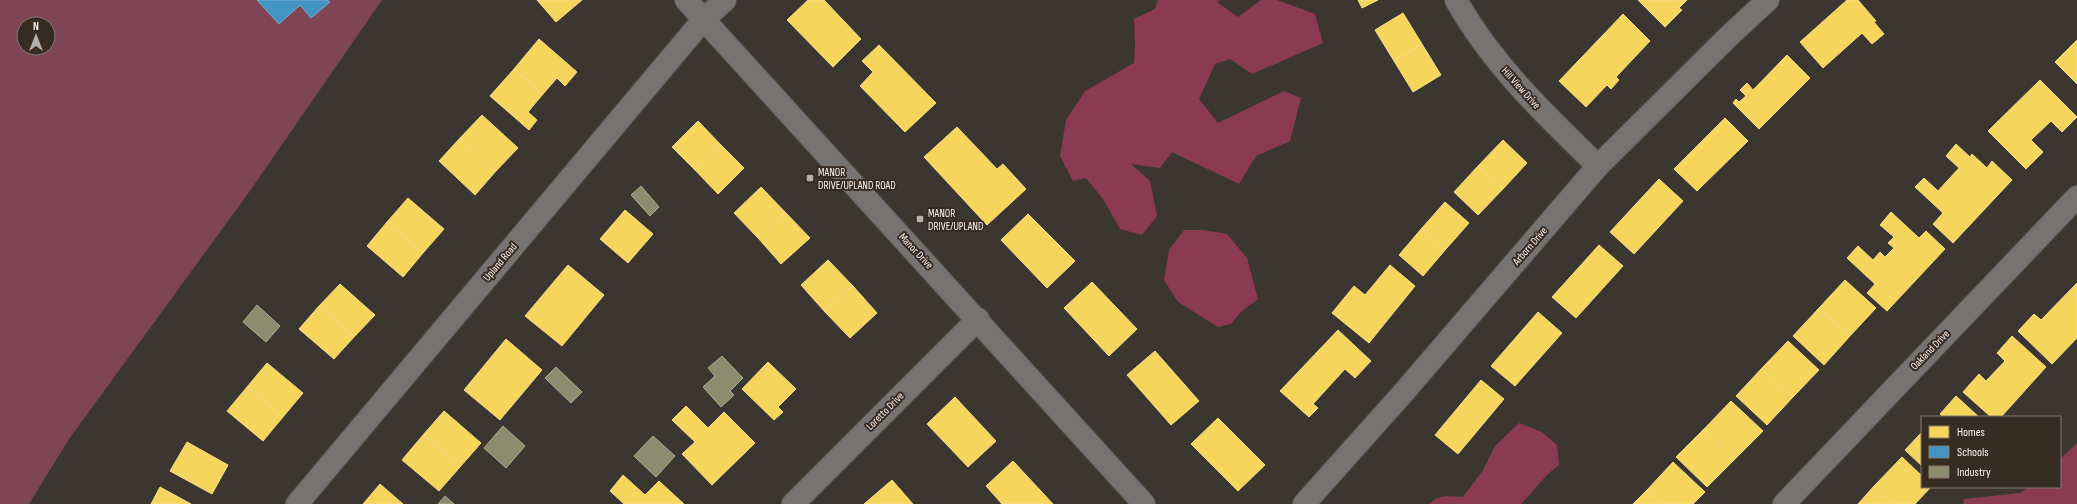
<svg xmlns="http://www.w3.org/2000/svg" width="2077" height="504" font-family="'Sofia Sans Condensed',sans-serif">
  <rect width="100%" height="100%" fill="#3b3630"/>
  <!-- green -->
  <path fill="#7e4654" fill-rule="evenodd" d="M0 0H257L279 24 300 5 311 18 329 2 327 0H382L247 195 69 439 29 504H0ZM24 24H48V48H24Z"/>
  <!-- forest -->
  <g fill="#8b3a53">
    <polygon points="1158,0 1220,0 1217,2 1238,17 1261,0 1277,0 1315,14 1323,43 1252,74 1230,59 1215,64 1199,99 1218,123 1284,91 1301,98 1290,141 1256,156 1239,184 1172,152 1160,168 1131,164 1150,181 1157,216 1142,235 1120,229 1103,199 1086,178 1073,181 1060,156 1066,120 1085,91 1134,63 1135,44 1134,19 1155,9"/>
    <polygon points="1184,230 1204,230 1227,234 1247,258 1258,299 1241,312 1231,324 1218,327 1178,302 1164,280 1169,250"/>
    <path d="M1519 423 1542 432 1557 445 1559 465 1548 474 1521 504H1429C1438 494 1451 496 1463 497L1483 470 1495 446Z"/>
    <polygon points="2077,443 2077,504 1963,504 1964,499 2020,493 2028,487 2060,487 2060,459"/>
  </g>
  <!-- homes -->
  <g fill="#f6d55c" stroke="#f7de87">
    <polygon points="537,0 582,0 556,22"/>
    <polygon points="808,0 824,0 861,39 833,67 787,20"/>
    <polygon points="1358,0 1378,0 1362,8"/>
    <polygon points="1638,0 1687,0 1679,8 1682,10 1665,27"/>
    <polygon points="1847,0 1858,0 1876,21 1874,22 1884,34 1872,44 1862,33 1823,68 1800,42"/>
    <polygon points="1403,13 1422,44 1394,61 1375,30"/>
    <polygon points="1623,14 1650,41 1616,77 1619,80 1611,89 1607,85 1586,107 1559,81"/>
    <polygon points="539,39 577,72 565,86 557,78 543,94 514,69"/>
    <polygon points="2077,40 2077,84 2055,62"/>
    <polygon points="1422,44 1441,75 1413,92 1394,61"/>
    <polygon points="879,45 936,103 905,132 860,86 873,72 862,61"/>
    <polygon points="1787,55 1810,78 1759,129 1733,103 1736,99 1739,102 1746,96 1740,90 1747,83 1753,90"/>
    <polygon points="514,69 543,94 528,112 537,120 529,130 490,96"/>
    <polygon points="2040,80 2077,117 2062,132 2051,121 2031,140 2043,152 2026,169 1988,131"/>
    <polygon points="482,115 518,148 496,171 460,138"/>
    <polygon points="1725,118 1748,141 1697,191 1674,169"/>
    <polygon points="698,121 721,145 695,170 672,147"/>
    <polygon points="957,127 997,169 1003,164 1026,189 987,225 924,157"/>
    <polygon points="460,138 496,171 475,195 439,161"/>
    <polygon points="1503,140 1527,163 1503,189 1478,166"/>
    <polygon points="1956,144 1970,157 1972,154 1987,168 1992,161 2012,180 1953,243 1933,224 1943,213 1915,187 1924,178 1938,191 1959,168 1946,156"/>
    <polygon points="721,145 744,168 718,194 695,170"/>
    <polygon points="1478,166 1503,189 1478,215 1454,192"/>
    <polygon points="1659,179 1683,201 1634,254 1610,232"/>
    <polygon points="761,187 785,212 758,238 734,213"/>
    <polygon points="408,198 444,229 423,253 387,222"/>
    <polygon points="1445,202 1469,223 1446,249 1422,228"/>
    <polygon points="625,210 653,234 628,263 600,239"/>
    <polygon points="785,212 810,238 781,264 758,238"/>
    <polygon points="1891,212 1919,238 1926,231 1945,249 1887,311 1867,293 1875,284 1847,258 1858,246 1873,260 1880,252 1885,257 1894,248 1888,243 1894,237 1880,225"/>
    <polygon points="1028,214 1075,261 1047,288 1001,240"/>
    <polygon points="387,222 423,253 403,277 367,246"/>
    <polygon points="1422,228 1446,249 1423,276 1399,255"/>
    <polygon points="1599,245 1623,266 1576,318 1552,297"/>
    <polygon points="828,260 853,286 825,312 801,285"/>
    <polygon points="568,265 604,295 562,346 525,316"/>
    <polygon points="1390,265 1415,286 1369,343 1332,313 1354,286 1365,295"/>
    <polygon points="1845,280 1876,308 1850,336 1819,308"/>
    <polygon points="1092,282 1137,329 1109,356 1064,308"/>
    <polygon points="2077,283 2077,338 2052,364 2018,331 2034,314 2041,320"/>
    <polygon points="340,284 375,315 354,337 319,306"/>
    <polygon points="853,286 877,313 850,338 825,312"/>
    <polygon points="319,306 354,337 334,359 299,329"/>
    <polygon points="1819,308 1850,336 1824,365 1793,336"/>
    <polygon points="1538,312 1562,333 1515,386 1491,366"/>
    <polygon points="1338,330 1371,361 1355,378 1345,369 1313,404 1318,408 1309,417 1280,391"/>
    <polygon points="2012,336 2046,367 2001,417 1991,417 1963,392 1979,374 1986,381 2005,361 1997,353"/>
    <polygon points="506,339 542,370 500,420 464,390"/>
    <polygon points="1788,341 1819,370 1793,397 1762,368"/>
    <polygon points="1155,351 1199,401 1171,425 1127,375"/>
    <polygon points="768,362 796,389 778,407 783,412 774,420 742,389"/>
    <polygon points="267,363 303,393 283,417 247,387"/>
    <polygon points="1762,368 1793,397 1767,425 1736,396"/>
    <polygon points="1481,380 1504,399 1458,454 1435,435"/>
    <polygon points="247,387 283,417 263,441 227,411"/>
    <polygon points="1956,396 1979,417 1943,417 1940,414"/>
    <polygon points="955,397 996,441 968,467 927,424"/>
    <polygon points="1731,401 1763,431 1735,459 1704,429"/>
    <polygon points="686,406 708,428 724,412 755,443 712,485 682,454 695,442 672,420"/>
    <polygon points="444,411 481,443 460,467 423,435"/>
    <polygon points="1218,418 1265,465 1238,491 1191,444"/>
    <polygon points="1704,429 1735,459 1707,487 1676,457"/>
    <polygon points="1922,432 1922,466 1905,450"/>
    <polygon points="423,435 460,467 439,491 402,460"/>
    <polygon points="187,442 228,465 212,494 170,471"/>
    <polygon points="1902,457 1922,476 1922,487 1931,487 1915,504 1893,504 1874,486"/>
    <polygon points="1013,461 1053,504 1002,504 986,486"/>
    <polygon points="1673,462 1705,492 1693,504 1662,504 1647,490"/>
    <polygon points="623,475 645,495 659,481 684,504 624,504 610,491"/>
    <polygon points="892,480 913,504 864,504"/>
    <polygon points="380,484 403,504 363,504"/>
    <polygon points="1874,486 1893,504 1858,504"/>
    <polygon points="160,487 191,504 151,504"/>
    <polygon points="1647,490 1662,504 1633,504"/>
  </g>
  <!-- schools -->
  <polygon fill="#4393c3" stroke="#7ab0cf" points="257,0 327,0 330,2 311,18 300,5 279,24"/>
  <!-- industry -->
  <g fill="#8c8c6e" stroke="#adab94">
    <polygon points="641,186 659,207 650,216 631,195"/>
    <polygon points="257,305 280,326 266,342 243,322"/>
    <polygon points="722,356 743,378 730,391 734,395 721,407 703,387 715,376 708,368"/>
    <polygon points="556,367 582,392 571,403 545,378"/>
    <polygon points="503,426 525,446 506,468 484,448"/>
    <polygon points="653,436 675,456 656,477 634,456"/>
    <polygon points="445,496 454,504 438,504"/>
  </g>
  <g fill="none" stroke-linecap="round" stroke-linejoin="round">
    <defs>
      <g id="street">
        <polyline points="686,0 1144,504"/>
        <path d="M1456 0C1492 64 1545 115 1598 166"/>
        <polyline points="297,504 703,20 725,0"/>
        <polyline points="793,504 978,319"/>
        <polyline points="1304,504 1404,392 1598,166 1730,35 1768,0"/>
        <polyline points="1784,504 2077,197"/>
      </g>
    </defs>
    <!-- street casing -->
    <use href="#street" stroke="#59544f" stroke-width="24"/>
    <!-- street -->
    <use href="#street" stroke="#767472" stroke-width="22"/>
  </g>
  <!-- markers -->
  <g fill="#b6b0aa" stroke="#362c22" stroke-width="1.5">
    <rect x="806" y="174" width="8" height="8" rx="2"/>
    <rect x="916" y="215" width="8" height="8" rx="2"/>
  </g>
  <g text-anchor="middle" dominant-baseline="central" stroke-width="4" stroke-linejoin="round" paint-order="stroke">
    <!-- street labels -->
    <g font-size="11" fill="#f9f2ec" stroke="#362c22">
      <text transform="translate(1521 88) rotate(48)">Hill View Drive</text>
      <text transform="translate(1530 246) rotate(-49)">Arborn Drive</text>
      <text transform="translate(916 251) rotate(47)">Manor Drive</text>
      <text transform="translate(500 262) rotate(-50)">Upland Road</text>
      <text transform="translate(1930 350) rotate(-46)">Oakland Drive</text>
      <text transform="translate(885 411) rotate(-45)">Loretto Drive</text>
    </g>
    <!-- poi labels -->
    <g font-size="11" fill="#f9f2ec" stroke="#362c22" text-anchor="start">
      <text x="818" y="172">MANOR<tspan x="818" dy="13">DRIVE/UPLAND ROAD</tspan></text>
      <text x="928" y="213">MANOR<tspan x="928" dy="13">DRIVE/UPLAND</tspan></text>
    </g>
  </g>
  <!-- legend -->
  <rect x="1921" y="416" width="140" height="72" fill="#362c22" stroke="#847b73"/>
  <rect x="1929" y="426" width="20" height="12" fill="#f6d55c" stroke="#847b73"/>
  <text x="1957" y="436" font-size="12" fill="#f9f2ec">Homes</text>
  <rect x="1929" y="446" width="20" height="12" fill="#4393c3" stroke="#847b73"/>
  <text x="1957" y="456" font-size="12" fill="#f9f2ec">Schools</text>
  <rect x="1929" y="466" width="20" height="12" fill="#8c8c6e" stroke="#847b73"/>
  <text x="1957" y="476" font-size="12" fill="#f9f2ec">Industry</text>
  <!-- north arrow -->
  <g transform="translate(36 36)"><circle r="19" fill="#362c22" stroke="#847b73"/>
  <path d="M0-3L7 15L0 10L-7 15Z" fill="#b6b0aa"/>
  <text y="-6" font-size="11" font-weight="bold" text-anchor="middle" fill="#f9f2ec">N</text>
  </g>
</svg>
